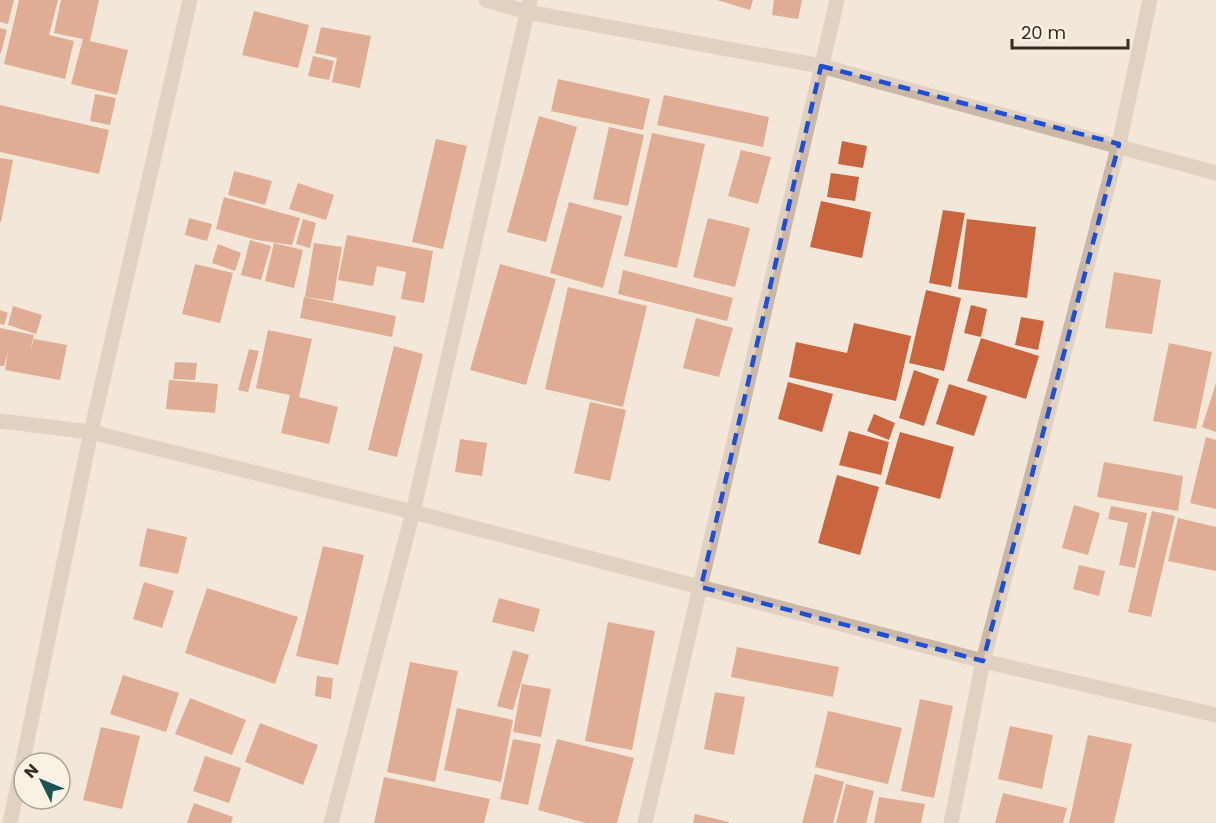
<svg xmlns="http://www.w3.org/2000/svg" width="1216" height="823" font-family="Poppins,sans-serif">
  <rect width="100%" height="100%" fill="#f2e7d9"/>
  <!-- building -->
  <g fill="#c96640">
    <polygon points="0,0 14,0 8,24 0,22"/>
    <polygon points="19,0 58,0 49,35 74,41 65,79 4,64"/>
    <polygon points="61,0 99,0 90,41 128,50 117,95 71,84 83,39 54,33"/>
    <polygon points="717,0 753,0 750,10"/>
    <polygon points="774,0 802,0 798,19 772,15"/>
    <polygon points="254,11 309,25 298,68 242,55"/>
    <polygon points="321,27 371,36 360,88 332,82 337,58 315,53"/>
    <polygon points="0,28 7,30 1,53 0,53"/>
    <polygon points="313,56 334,61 329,80 308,76"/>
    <polygon points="558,79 650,99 643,130 551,111"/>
    <polygon points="95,94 116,98 110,125 90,121"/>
    <polygon points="664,95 769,117 763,147 657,125"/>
    <polygon points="0,105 109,130 99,174 0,152"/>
    <polygon points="539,116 577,127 546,242 507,232"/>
    <polygon points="609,127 644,135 628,206 593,199"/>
    <polygon points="652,133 705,144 677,268 624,256"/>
    <polygon points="436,139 467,146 443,249 412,242"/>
    <polygon points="842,141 867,146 863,168 838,164"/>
    <polygon points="741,150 771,157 758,204 728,196"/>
    <polygon points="0,158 13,160 1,222 0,222"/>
    <polygon points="234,171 272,181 265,205 228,195"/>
    <polygon points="831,173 859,177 855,201 827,197"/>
    <polygon points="298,183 334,195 326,220 289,209"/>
    <polygon points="224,197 300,218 292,245 257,240 216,229"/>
    <polygon points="821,201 871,212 862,258 810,247"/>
    <polygon points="569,202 622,216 603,288 550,273"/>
    <polygon points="943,210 965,213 951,287 929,283"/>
    <polygon points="189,218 212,224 207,241 185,235"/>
    <polygon points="708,218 750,228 735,287 693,277"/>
    <polygon points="303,219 316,223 310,248 296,244"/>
    <polygon points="967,219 1036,227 1027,298 958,289"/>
    <polygon points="347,235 433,251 424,303 401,299 406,272 377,266 373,286 338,280"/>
    <polygon points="250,240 271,246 261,280 241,275"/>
    <polygon points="274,243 303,250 294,288 265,281"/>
    <polygon points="314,243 342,247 333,301 305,297"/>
    <polygon points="218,244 241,253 235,271 212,263"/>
    <polygon points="195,264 233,273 220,323 182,314"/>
    <polygon points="500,264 556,279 526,385 470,370"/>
    <polygon points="623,270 733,298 727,321 618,294"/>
    <polygon points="1114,272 1161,280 1152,334 1105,328"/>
    <polygon points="568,287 647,306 623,407 545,389"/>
    <polygon points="926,290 961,298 944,371 909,363"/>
    <polygon points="304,297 396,316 392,337 300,318"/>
    <polygon points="971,305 987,309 981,337 964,333"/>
    <polygon points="13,306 42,315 36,334 8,325"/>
    <polygon points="0,310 8,313 4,325 0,324"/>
    <polygon points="1021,317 1044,321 1038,350 1015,345"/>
    <polygon points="696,318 733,328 719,377 683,368"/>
    <polygon points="854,323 911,336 896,401 789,377 796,342 847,353"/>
    <polygon points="0,328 34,335 30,352 34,339 67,345 60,380 5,370 8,351 4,366 0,366"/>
    <polygon points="268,330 312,339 299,397 338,407 329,444 281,433 290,395 256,388"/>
    <polygon points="981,338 1039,356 1026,399 967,381"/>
    <polygon points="1169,343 1212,352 1196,429 1153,421"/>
    <polygon points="394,346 423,354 397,457 368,450"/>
    <polygon points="249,349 259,351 248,392 238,390"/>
    <polygon points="175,362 197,363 195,380 173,379"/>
    <polygon points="914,370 939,379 924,426 899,418"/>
    <polygon points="169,380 218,384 215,413 166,409"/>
    <polygon points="788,382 833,394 822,432 778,419"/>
    <polygon points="1216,383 1216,432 1202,427"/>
    <polygon points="949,384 987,396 974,436 936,424"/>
    <polygon points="590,402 626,410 610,481 574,473"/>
    <polygon points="874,414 895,423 889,440 867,431"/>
    <polygon points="849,431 889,442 881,475 839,465"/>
    <polygon points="900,432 954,447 940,499 885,484"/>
    <polygon points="1206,437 1216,440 1216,509 1190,503"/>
    <polygon points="460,439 487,443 482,476 455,472"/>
    <polygon points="1104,462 1183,476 1178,511 1097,497"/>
    <polygon points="837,475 879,487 860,555 818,543"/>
    <polygon points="1074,505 1100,513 1088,555 1062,548"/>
    <polygon points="1111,506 1147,513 1135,568 1119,565 1128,523 1108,519"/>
    <polygon points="1152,511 1175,516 1151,617 1128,612"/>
    <polygon points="1178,518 1216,527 1216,571 1168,561"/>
    <polygon points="147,528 187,537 178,574 139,566"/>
    <polygon points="323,546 364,555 338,665 296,656"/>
    <polygon points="1079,565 1105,571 1099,596 1073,589"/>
    <polygon points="144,582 174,591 162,628 133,619"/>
    <polygon points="207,588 298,617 275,684 185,653"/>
    <polygon points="499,598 540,609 534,632 492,622"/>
    <polygon points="608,622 655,631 632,750 585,741"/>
    <polygon points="737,647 839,667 833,697 731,677"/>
    <polygon points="513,650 529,655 513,710 497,706"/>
    <polygon points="410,662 458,671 435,782 387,772"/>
    <polygon points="123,675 179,693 166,732 110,714"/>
    <polygon points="317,676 333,678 331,699 315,696"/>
    <polygon points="522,684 551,689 541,737 513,732"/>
    <polygon points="715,692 745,697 734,755 704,749"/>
    <polygon points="190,698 246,720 232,755 175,734"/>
    <polygon points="920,699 953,706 934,798 901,791"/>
    <polygon points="457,708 513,720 501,782 444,770"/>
    <polygon points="828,711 902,728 888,784 815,767"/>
    <polygon points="260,723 318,745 303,785 245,762"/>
    <polygon points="1010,726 1053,735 1042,789 998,779"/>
    <polygon points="101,727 140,736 122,809 83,800"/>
    <polygon points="1088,735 1132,744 1114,823 1069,823"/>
    <polygon points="513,739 541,744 528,805 500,799"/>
    <polygon points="557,739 634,758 617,823 586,823 538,810"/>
    <polygon points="205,756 241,768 229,803 193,791"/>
    <polygon points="815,774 844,782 833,823 802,823"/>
    <polygon points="384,777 490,799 484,823 374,823"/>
    <polygon points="846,784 874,791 866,823 836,823"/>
    <polygon points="1003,793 1067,808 1063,823 995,823"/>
    <polygon points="879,797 925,804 921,823 874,823"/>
    <polygon points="194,803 233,817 231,823 187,823"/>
    <polygon points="695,814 729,822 729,823 693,823"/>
  </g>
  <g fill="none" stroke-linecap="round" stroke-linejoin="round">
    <!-- street -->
    <g stroke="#cab7a5" stroke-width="15">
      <polyline points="486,0 527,12 821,66 1216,173"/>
      <polyline points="0,421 91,432 413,512 983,661 1216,715"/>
      <polyline points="10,823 91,432 190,0"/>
      <polyline points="331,823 413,512 530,0"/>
      <polyline points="645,823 837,0"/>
      <polyline points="951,823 983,661 1119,144 1150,0"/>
    </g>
  </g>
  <!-- marked area -->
  <path d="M0 0H1216V823H0ZM821 66 1119 144 983 661 701 587Z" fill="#f2e7d9" fill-opacity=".55" fill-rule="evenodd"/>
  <path fill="none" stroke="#1d4ed8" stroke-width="4.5" stroke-dasharray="12 8" stroke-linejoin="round" d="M821 66 1119 144 983 661 701 587Z"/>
  <!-- north arrow -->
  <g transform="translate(42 781) rotate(313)"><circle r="28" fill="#faf1e5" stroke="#aba299" stroke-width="1.5"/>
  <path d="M0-4.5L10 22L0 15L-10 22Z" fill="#1b5258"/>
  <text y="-9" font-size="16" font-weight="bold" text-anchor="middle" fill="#352c26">N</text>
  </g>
  <!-- scale -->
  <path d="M1012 39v9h116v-9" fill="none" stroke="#352c26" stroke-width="3"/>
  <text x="1021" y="39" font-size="18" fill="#352c26" stroke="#faf1e5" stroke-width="4.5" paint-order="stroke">20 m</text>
</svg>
